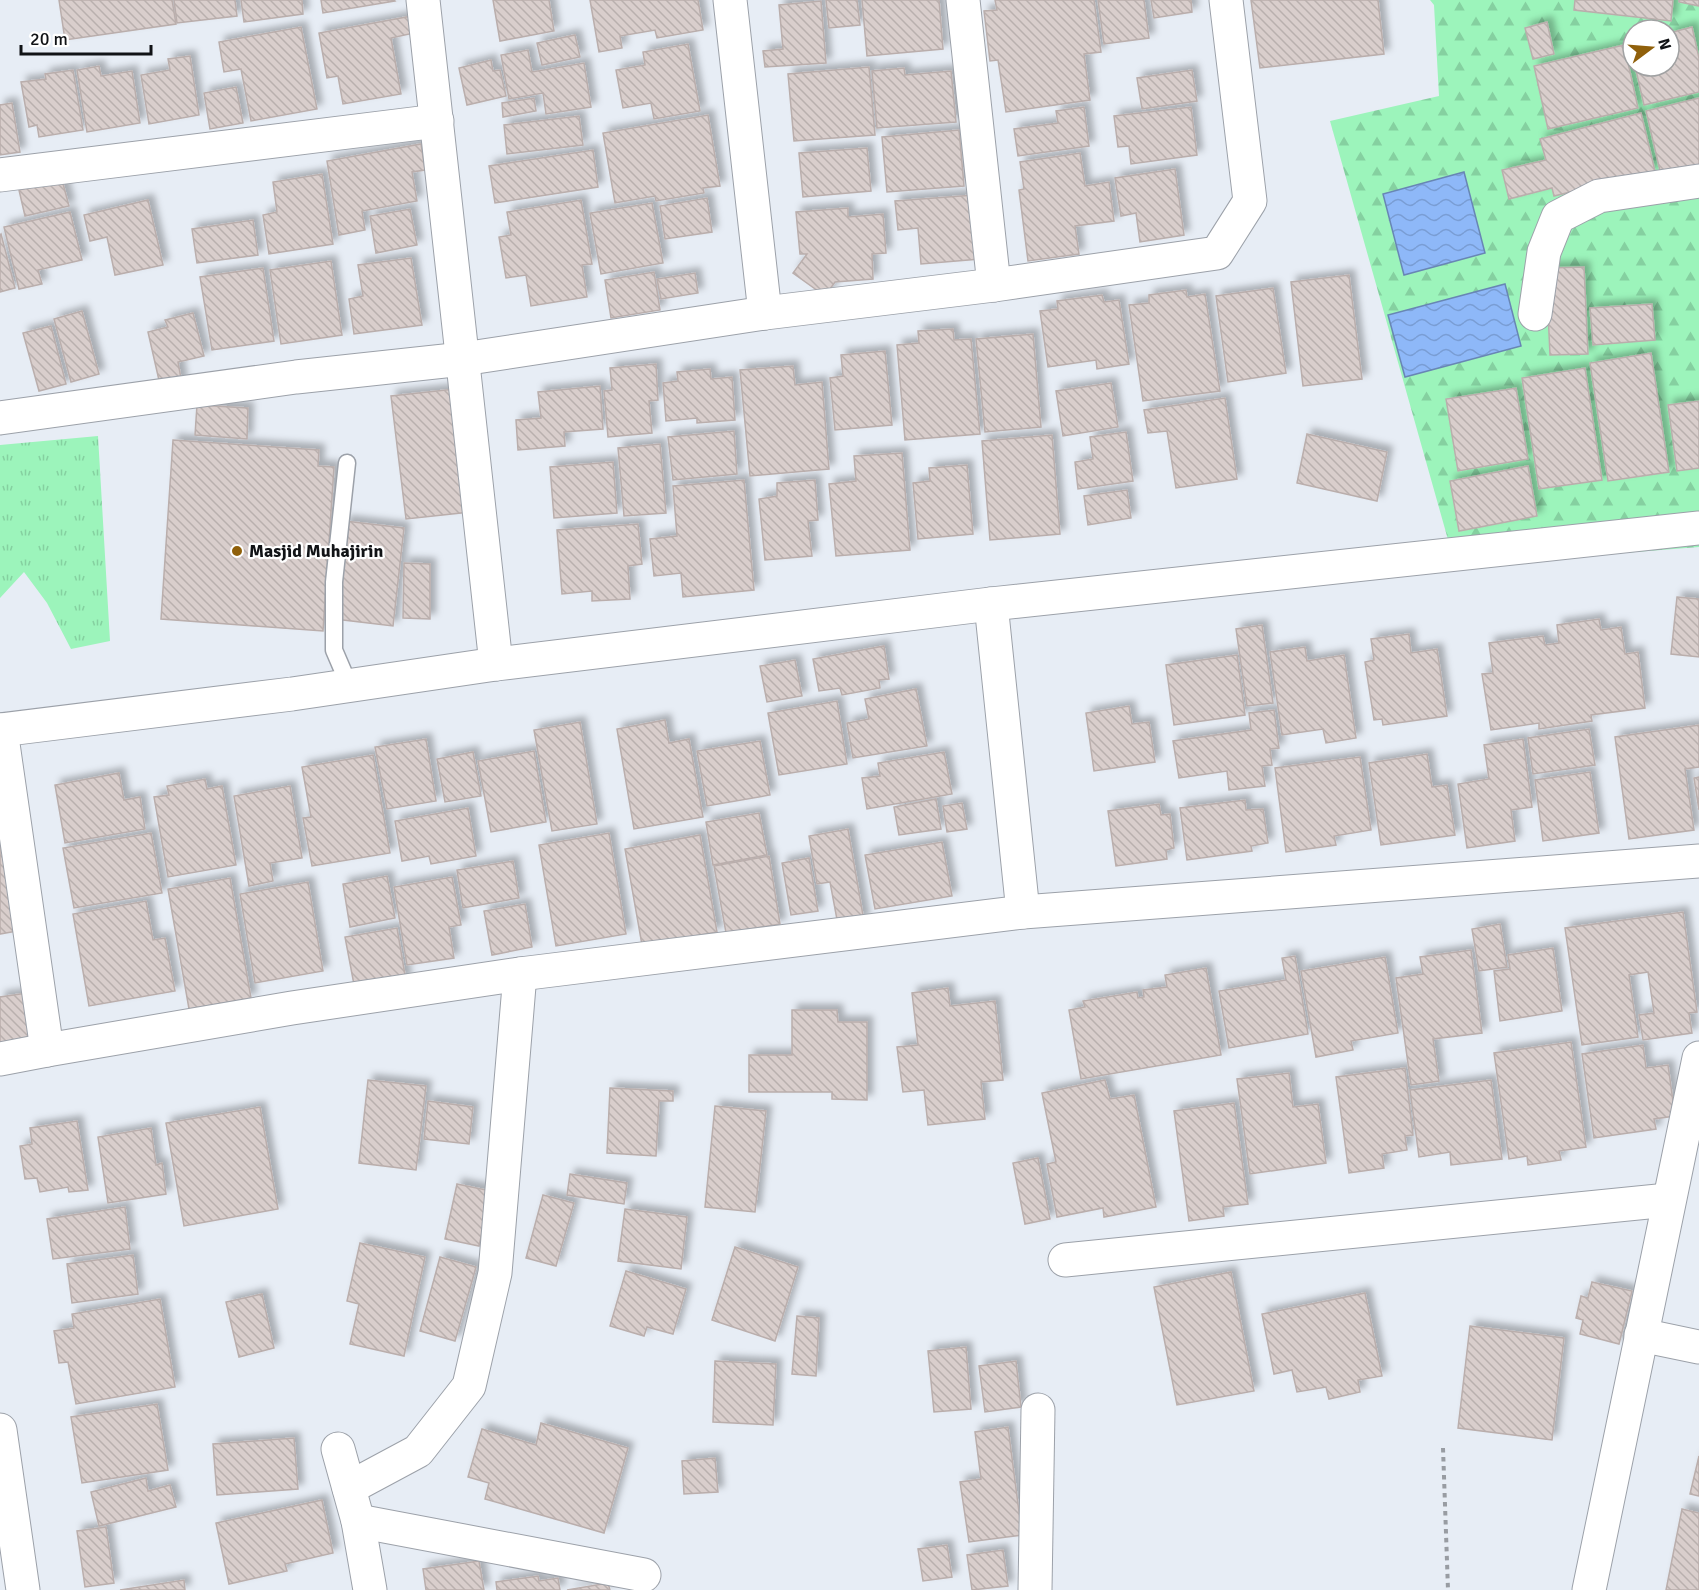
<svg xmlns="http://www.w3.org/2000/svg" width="1699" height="1590" font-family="Signika,sans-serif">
  <defs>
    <pattern id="grass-tufts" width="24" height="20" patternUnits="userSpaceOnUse" patternTransform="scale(1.5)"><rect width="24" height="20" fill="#9cf4bb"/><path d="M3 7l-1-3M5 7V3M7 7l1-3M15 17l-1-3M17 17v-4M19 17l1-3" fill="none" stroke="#85d0a0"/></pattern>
    <pattern id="forest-firs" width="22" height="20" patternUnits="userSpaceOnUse" patternTransform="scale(1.5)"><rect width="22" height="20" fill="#9cf4bb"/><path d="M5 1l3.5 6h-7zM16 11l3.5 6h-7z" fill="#85d0a0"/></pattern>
    <pattern id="water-waves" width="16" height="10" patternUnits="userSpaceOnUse" patternTransform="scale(1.5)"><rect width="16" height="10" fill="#8eb8f8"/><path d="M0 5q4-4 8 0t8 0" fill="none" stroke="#799dd4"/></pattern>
    <pattern id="building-back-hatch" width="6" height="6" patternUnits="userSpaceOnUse" patternTransform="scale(1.5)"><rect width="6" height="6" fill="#d9cecc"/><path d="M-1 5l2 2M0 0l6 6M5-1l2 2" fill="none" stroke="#b9b0ae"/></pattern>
    <filter id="shadow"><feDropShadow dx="5.5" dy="-5.5" stdDeviation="3" flood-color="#0004"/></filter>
  </defs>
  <rect width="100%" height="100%" fill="#e7edf5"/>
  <!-- grass -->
  <polygon fill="url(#grass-tufts)" points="98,436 110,641 71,649 47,603 24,572 0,598 0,445"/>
  <!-- forest -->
  <path fill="url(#forest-firs)" fill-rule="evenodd" d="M1430 0H1699V547L1468 565 1456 568 1330 121 1439 96 1434 5ZM1633 30H1669V66H1633Z"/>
  <!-- water -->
  <g fill="url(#water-waves)" stroke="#6886b4" stroke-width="1.5">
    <polygon points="1464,172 1485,253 1404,275 1383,194"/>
    <polygon points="1505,284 1521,346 1405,377 1388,315"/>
  </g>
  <!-- building -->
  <g fill="url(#building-back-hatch)" stroke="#baaeac" stroke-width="1.5" filter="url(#shadow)">
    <polygon points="59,0 172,0 176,24 65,40"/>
    <polygon points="174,0 235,0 237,16 177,23"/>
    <polygon points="241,0 302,0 303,14 244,22"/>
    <polygon points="321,0 394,0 395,1 323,13"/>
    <polygon points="493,0 549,0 554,31 500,41"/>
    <polygon points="590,0 698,0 703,30 657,38 655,30 620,36 622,48 599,52"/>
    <polygon points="826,0 857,0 860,25 829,28"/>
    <polygon points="862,0 939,0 943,49 867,56"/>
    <polygon points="995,0 1094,0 1101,52 1084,54 1090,100 1006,112 998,60 990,61 984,11 997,10"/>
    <polygon points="1098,0 1144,0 1149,38 1104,44"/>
    <polygon points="1151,0 1191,0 1192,12 1154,18"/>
    <polygon points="1251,0 1378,0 1384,54 1260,68"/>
    <polygon points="1575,0 1673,0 1671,21 1574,10"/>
    <polygon points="1679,0 1699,0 1699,6 1679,2"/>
    <polygon points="821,1 826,63 765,67 763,51 783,49 779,5"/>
    <polygon points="412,16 414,33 391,38 401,94 343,104 338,76 327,78 319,33"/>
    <polygon points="1547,22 1554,54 1533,59 1525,28"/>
    <polygon points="301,27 317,109 251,121 241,69 224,72 219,42"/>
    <polygon points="1692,27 1699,58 1699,92 1644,105 1635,66 1669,66 1669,33"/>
    <polygon points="575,35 580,57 542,65 537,43"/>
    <polygon points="688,44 700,111 654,119 651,103 623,108 616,70 645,65 643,52"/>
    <polygon points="1624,45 1638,108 1548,129 1534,66"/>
    <polygon points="528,50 532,72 584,63 591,107 546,114 543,93 509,99 501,55"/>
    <polygon points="190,56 199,115 149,124 141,75 170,70 168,59"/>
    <polygon points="491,60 493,71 500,70 506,96 467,105 459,68"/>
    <polygon points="99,66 101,76 132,71 140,123 87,132 77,70"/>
    <polygon points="869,67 875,135 794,141 788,74"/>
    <polygon points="904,68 905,75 951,71 956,122 877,128 872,71"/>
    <polygon points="73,70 83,130 39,137 37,125 29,127 21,82 46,79 45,74"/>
    <polygon points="1192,70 1197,101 1142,109 1137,78"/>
    <polygon points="236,87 243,123 210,129 204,93"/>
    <polygon points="534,98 536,111 503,117 502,103"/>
    <polygon points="1699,98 1699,166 1661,175 1646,111"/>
    <polygon points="12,103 20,152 0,155 0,105"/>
    <polygon points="1084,107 1089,146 1018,156 1014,129 1058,123 1056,111"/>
    <polygon points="1191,107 1197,155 1131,164 1129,146 1118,147 1114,116"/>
    <polygon points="1641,113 1655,171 1554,196 1552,188 1509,199 1502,170 1546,160 1540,139"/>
    <polygon points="708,115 720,186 703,188 704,193 656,201 655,196 615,203 603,133"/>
    <polygon points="579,116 583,145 507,154 504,125"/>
    <polygon points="959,130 964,186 887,192 882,137"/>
    <polygon points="421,144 425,170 412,172 417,201 362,211 365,230 339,235 327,161"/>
    <polygon points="867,148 871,191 803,197 799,153"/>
    <polygon points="593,150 598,187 495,203 489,166"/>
    <polygon points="1080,153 1085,186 1109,182 1114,221 1075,226 1079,254 1028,261 1019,190 1024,189 1020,162"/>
    <polygon points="1175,169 1184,235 1140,242 1136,213 1121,216 1115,178"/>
    <polygon points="322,174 333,244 269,254 263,215 277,212 273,182"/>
    <polygon points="62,180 69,206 25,216 19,190"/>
    <polygon points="974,195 980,259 921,264 918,228 898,230 895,201"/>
    <polygon points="707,198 712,232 665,239 660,206"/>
    <polygon points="148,200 163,265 115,275 107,237 90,241 84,215"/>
    <polygon points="581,200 592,264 582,265 587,297 531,306 526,275 506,278 499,237 511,235 507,212"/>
    <polygon points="652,203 663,263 601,274 590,213"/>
    <polygon points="848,208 848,217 883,214 886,253 872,254 873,279 835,282 825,296 793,273 807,254 800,254 796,212"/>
    <polygon points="410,209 417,245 376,253 370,216"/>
    <polygon points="70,212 82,260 38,270 42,284 19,289 4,227"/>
    <polygon points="253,220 258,255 197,263 192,229"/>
    <polygon points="1,234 15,288 0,292 0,235"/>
    <polygon points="411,258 422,325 354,334 349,299 363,296 358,265"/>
    <polygon points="331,261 342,335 281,344 270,270"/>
    <polygon points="1584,267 1588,354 1550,355 1546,268"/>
    <polygon points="263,268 274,341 212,350 200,277"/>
    <polygon points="654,272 660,310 611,318 605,280"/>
    <polygon points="695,273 698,293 661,299 657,279"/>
    <polygon points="1349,275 1362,379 1303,386 1291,282"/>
    <polygon points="1273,288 1286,373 1228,382 1216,296"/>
    <polygon points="1186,290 1187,297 1205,294 1220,391 1143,401 1129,305 1149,303 1149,295"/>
    <polygon points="1102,295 1104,302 1119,300 1129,364 1097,369 1096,360 1048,367 1040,311 1058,309 1057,301"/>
    <polygon points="1652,304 1655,340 1593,345 1590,308"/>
    <polygon points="82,311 99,374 71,382 54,319"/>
    <polygon points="193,313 204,356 178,362 182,384 161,389 148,332 168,327 165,320"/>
    <polygon points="51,326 66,384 39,391 23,333"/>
    <polygon points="953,329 954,340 971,339 980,434 905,440 897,345 919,343 918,331"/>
    <polygon points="1033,334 1041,427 985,432 976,339"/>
    <polygon points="885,351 892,425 835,430 830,378 843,376 841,355"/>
    <polygon points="1651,353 1669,472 1608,481 1590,363"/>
    <polygon points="656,364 658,400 649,401 652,433 608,437 604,391 612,390 610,368"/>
    <polygon points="793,366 795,385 822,382 829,469 750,476 740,370"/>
    <polygon points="1585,368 1602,480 1539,489 1522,378"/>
    <polygon points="710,369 711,379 732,377 735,420 697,423 697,418 666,421 663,383 678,381 677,372"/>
    <polygon points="1111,383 1118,427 1063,436 1056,391"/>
    <polygon points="600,386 603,429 564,432 565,446 518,450 516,420 541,418 538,392"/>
    <polygon points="1516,388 1528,459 1458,471 1446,399"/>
    <polygon points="455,389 470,512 406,519 391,396"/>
    <polygon points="1225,398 1237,479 1176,488 1167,431 1148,433 1144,410"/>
    <polygon points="1699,401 1699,468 1677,471 1668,405"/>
    <polygon points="197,405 248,408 247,439 195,435"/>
    <polygon points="734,431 737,474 673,480 668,437"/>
    <polygon points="1126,432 1133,481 1078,489 1075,462 1093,459 1090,437"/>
    <polygon points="1307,434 1387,452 1377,501 1297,483"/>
    <polygon points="1052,435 1060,534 990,540 982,441"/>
    <polygon points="173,440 319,450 318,466 334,467 323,631 161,619"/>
    <polygon points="660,444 666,513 624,516 618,448"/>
    <polygon points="902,453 910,550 836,556 829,484 856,481 854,456"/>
    <polygon points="613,462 617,513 554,518 550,467"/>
    <polygon points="967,465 973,534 918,539 913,483 930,481 929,468"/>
    <polygon points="1528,466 1537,516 1459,531 1450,481"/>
    <polygon points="744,480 754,590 683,597 681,573 654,576 650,539 677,536 673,486"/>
    <polygon points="815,480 818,520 808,521 812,556 765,560 759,499 777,496 777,483"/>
    <polygon points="1127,490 1131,518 1088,525 1084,496"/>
    <polygon points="345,521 404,528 393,626 335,619"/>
    <polygon points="638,524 642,564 628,566 630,599 592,601 592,591 562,594 557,530"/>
    <polygon points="404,563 430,564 430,619 403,618"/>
    <polygon points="1677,597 1699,599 1699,657 1671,654"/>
    <polygon points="1599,619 1601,630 1621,627 1625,654 1638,652 1645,708 1591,715 1592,721 1539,729 1539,723 1491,730 1482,674 1493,673 1489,643 1543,636 1545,645 1559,643 1557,625"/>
    <polygon points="1262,625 1273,703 1247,706 1236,629"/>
    <polygon points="1409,634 1411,653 1437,649 1447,716 1383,725 1382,719 1374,720 1365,662 1374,660 1371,639"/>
    <polygon points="884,646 889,679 879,680 880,688 842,695 840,688 819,691 813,659"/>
    <polygon points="1305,647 1307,661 1344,655 1356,738 1326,743 1323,729 1282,735 1270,652"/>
    <polygon points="1237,655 1245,715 1174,725 1166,665"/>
    <polygon points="795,660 802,696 767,702 760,666"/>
    <polygon points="916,689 927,746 853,758 847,723 869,719 865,699"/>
    <polygon points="837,701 847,764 779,775 768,713"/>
    <polygon points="1129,706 1132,724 1149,722 1155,762 1094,771 1086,713"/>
    <polygon points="1274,710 1279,748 1270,749 1272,765 1262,766 1265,786 1229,790 1227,771 1179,778 1173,741 1251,730 1249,713"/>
    <polygon points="665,720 669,743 689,739 703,817 634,829 617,729"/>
    <polygon points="580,722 597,824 552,831 534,730"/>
    <polygon points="1699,725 1699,767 1685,769 1694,830 1629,839 1615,737"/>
    <polygon points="1589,729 1595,765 1533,774 1528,738"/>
    <polygon points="426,739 436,801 387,809 375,747"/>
    <polygon points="1523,739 1532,807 1511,810 1515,841 1467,848 1458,784 1489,779 1484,745"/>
    <polygon points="760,741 770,795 707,806 697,751"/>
    <polygon points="534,751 546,822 491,832 478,761"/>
    <polygon points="473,752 481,796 445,802 437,759"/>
    <polygon points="944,752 952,794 867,809 862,778 880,776 878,763"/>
    <polygon points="1427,754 1432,787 1447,785 1455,835 1381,845 1369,763"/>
    <polygon points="373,755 390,853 312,866 303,818 311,817 302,767"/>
    <polygon points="1360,757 1371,830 1334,836 1336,845 1286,852 1275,768"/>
    <polygon points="1590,772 1599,833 1543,841 1535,780"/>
    <polygon points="119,773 124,800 140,797 145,829 65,843 55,785"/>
    <polygon points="1699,777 1699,810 1694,778"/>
    <polygon points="205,779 207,789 222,786 236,865 168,877 154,797 169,795 167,786"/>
    <polygon points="290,786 302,858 270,863 273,881 249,886 234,796"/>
    <polygon points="936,799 941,829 899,835 894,807"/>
    <polygon points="1245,800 1246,810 1263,809 1268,843 1251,846 1252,851 1187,860 1180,808"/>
    <polygon points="962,803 967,829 947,832 943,806"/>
    <polygon points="1159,804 1161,815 1170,814 1174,848 1166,850 1167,859 1116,866 1108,811"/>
    <polygon points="468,808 476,856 431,864 429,856 402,861 395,821"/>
    <polygon points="759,813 767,855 713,865 706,822"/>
    <polygon points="848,829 864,921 838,925 830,882 817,884 809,836"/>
    <polygon points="151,833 162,893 74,908 63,848"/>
    <polygon points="609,833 626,934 556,946 539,845"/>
    <polygon points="700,835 717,932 642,945 625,849"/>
    <polygon points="6,842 23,930 0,934 0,843"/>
    <polygon points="942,842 952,896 875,909 865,855"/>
    <polygon points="769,856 780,924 726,933 714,866"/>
    <polygon points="809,858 818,911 791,915 782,863"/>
    <polygon points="513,861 519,898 463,908 457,870"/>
    <polygon points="387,876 395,918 350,927 343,884"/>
    <polygon points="452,877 461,925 449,927 454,958 407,965 394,887"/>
    <polygon points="230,878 251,998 189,1009 168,889"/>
    <polygon points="308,882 323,971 255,983 240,894"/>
    <polygon points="146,901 153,940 165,938 175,991 89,1006 73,914"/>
    <polygon points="525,904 532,947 492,955 484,911"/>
    <polygon points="1683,912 1697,1012 1689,1013 1692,1033 1643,1040 1639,1015 1654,1013 1648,972 1629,975 1638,1037 1582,1045 1565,928"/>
    <polygon points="1500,924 1507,967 1479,971 1472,929"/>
    <polygon points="397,928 406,981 355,990 345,937"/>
    <polygon points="1553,948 1562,1011 1500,1021 1494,971 1510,969 1508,955"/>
    <polygon points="1471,950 1482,1033 1433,1039 1439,1081 1411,1085 1396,978 1423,974 1420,957"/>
    <polygon points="1295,956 1308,1034 1229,1048 1219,991 1286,980 1282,958"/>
    <polygon points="1385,957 1398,1033 1351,1041 1353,1050 1316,1057 1301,971"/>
    <polygon points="1206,968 1221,1055 1081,1079 1069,1010 1085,1007 1083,1001 1137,992 1138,998 1144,997 1143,990 1167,987 1165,975"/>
    <polygon points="948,988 950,1006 995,1001 1003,1080 981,1082 985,1119 928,1125 924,1090 903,1092 897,1047 918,1045 912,993"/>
    <polygon points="27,993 37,1046 0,1052 0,997"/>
    <polygon points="792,1010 837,1010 838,1022 867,1022 867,1100 832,1099 832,1092 749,1092 749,1055 792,1055"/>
    <polygon points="1571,1042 1586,1147 1559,1151 1561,1160 1528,1165 1527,1156 1509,1159 1494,1053"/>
    <polygon points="1643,1045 1646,1068 1668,1065 1675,1116 1654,1119 1656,1129 1594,1138 1582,1054"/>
    <polygon points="1405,1068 1413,1135 1405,1136 1407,1150 1382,1154 1384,1168 1349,1173 1336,1077"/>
    <polygon points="1289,1073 1293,1107 1318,1104 1326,1163 1250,1174 1237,1079"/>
    <polygon points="368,1080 426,1086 416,1170 359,1163"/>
    <polygon points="1105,1080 1110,1099 1134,1095 1156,1207 1104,1217 1103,1208 1057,1217 1047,1164 1056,1162 1042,1093"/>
    <polygon points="1491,1080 1502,1159 1451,1165 1450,1152 1419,1157 1410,1090"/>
    <polygon points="610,1088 673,1091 673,1101 659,1101 656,1156 607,1153"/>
    <polygon points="428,1101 473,1107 469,1144 424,1139"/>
    <polygon points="1234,1103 1248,1204 1223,1207 1224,1216 1189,1221 1174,1111"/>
    <polygon points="715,1106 766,1111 755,1212 705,1207"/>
    <polygon points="260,1107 278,1209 184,1226 166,1123"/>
    <polygon points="77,1121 88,1190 69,1192 68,1187 40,1192 37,1178 25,1179 20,1146 32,1144 30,1128"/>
    <polygon points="151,1128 156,1165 162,1163 166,1194 108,1203 98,1137"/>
    <polygon points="1038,1158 1050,1219 1025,1224 1013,1163"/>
    <polygon points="570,1174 627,1183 624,1204 567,1195"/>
    <polygon points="457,1184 491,1191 479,1246 445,1239"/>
    <polygon points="543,1195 574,1203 556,1266 526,1258"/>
    <polygon points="125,1207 130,1249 53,1259 47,1219"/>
    <polygon points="625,1209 687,1217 681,1269 618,1261"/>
    <polygon points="360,1243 425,1257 404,1356 350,1344 359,1304 347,1301"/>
    <polygon points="735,1247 798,1267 775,1341 712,1320"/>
    <polygon points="133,1255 138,1294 72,1303 67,1264"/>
    <polygon points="440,1257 476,1267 455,1341 420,1331"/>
    <polygon points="626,1271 686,1289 673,1334 647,1327 644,1336 610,1326"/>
    <polygon points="1231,1272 1254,1391 1177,1405 1154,1287"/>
    <polygon points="1592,1282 1632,1291 1619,1344 1580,1334 1583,1320 1576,1318 1581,1296 1588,1298"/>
    <polygon points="1365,1293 1382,1376 1358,1380 1360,1392 1329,1399 1326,1387 1297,1392 1292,1370 1274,1374 1262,1314"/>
    <polygon points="262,1294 274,1348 239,1357 226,1302"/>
    <polygon points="160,1299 175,1387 76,1404 68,1362 59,1363 54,1331 74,1328 72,1314"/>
    <polygon points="797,1316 819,1318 816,1376 792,1374"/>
    <polygon points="1470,1326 1564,1338 1552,1440 1458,1428"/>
    <polygon points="966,1347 971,1409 934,1412 928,1351"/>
    <polygon points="715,1361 776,1364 773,1425 713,1422"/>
    <polygon points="1016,1361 1021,1407 985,1412 979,1366"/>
    <polygon points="157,1404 168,1470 82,1483 71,1417"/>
    <polygon points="541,1423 628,1448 604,1533 485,1499 489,1483 468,1477 482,1429 536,1445"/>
    <polygon points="1008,1427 1022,1535 969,1542 960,1482 981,1479 975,1432"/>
    <polygon points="294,1438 298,1489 217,1495 213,1444"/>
    <polygon points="1699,1456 1699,1496 1690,1494"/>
    <polygon points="715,1458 718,1492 684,1494 682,1461"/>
    <polygon points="146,1478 148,1491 170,1485 176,1507 99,1526 91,1492"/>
    <polygon points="322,1500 333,1553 285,1564 287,1571 229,1584 216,1523"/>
    <polygon points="1682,1509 1699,1513 1699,1590 1666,1590"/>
    <polygon points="106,1527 114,1583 85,1587 77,1531"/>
    <polygon points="947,1545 952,1577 923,1581 918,1549"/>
    <polygon points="1003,1550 1008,1586 972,1590 967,1555"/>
    <polygon points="479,1561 484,1590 426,1590 423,1569"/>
    <polygon points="538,1576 539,1581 558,1578 560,1590 497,1590 496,1582"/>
    <polygon points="184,1580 185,1590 120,1590"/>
    <polygon points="608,1583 610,1590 567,1590"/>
  </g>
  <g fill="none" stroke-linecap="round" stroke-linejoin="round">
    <defs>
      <polyline id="lane" points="347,463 334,582 334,650 349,685"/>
      <g id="street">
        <polyline points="423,0 496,664"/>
        <polyline points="730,0 765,313"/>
        <polyline points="963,0 994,285"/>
        <polyline points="0,175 437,121"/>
        <polyline points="1535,314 1544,252 1558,217 1599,196 1699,181"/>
        <polyline points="0,418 296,377 463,359 765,313 994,285 1217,253 1250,201 1226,0"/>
        <polyline points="0,730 292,694 496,664 991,604 1699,528"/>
        <polyline points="1023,912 1699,861"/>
        <polyline points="47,1050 292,1008 520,974 1023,912 991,604"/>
        <polyline points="0,1059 47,1050 1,730"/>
        <polyline points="1065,1260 1668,1200"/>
        <polyline points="1641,1335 1699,1347"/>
        <polyline points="0,1430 23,1590"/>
        <polyline points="338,1449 358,1521 370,1590"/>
        <polyline points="349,1488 418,1451 469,1386 495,1273 520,974"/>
        <polyline points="358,1521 644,1575"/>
        <polyline points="1035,1590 1038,1410"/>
        <polyline points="1589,1590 1699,1058"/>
      </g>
    </defs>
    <!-- lane casing -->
    <use href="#lane" stroke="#9ca1a9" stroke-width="19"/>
    <!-- street casing -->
    <use href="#street" stroke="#9ca1a9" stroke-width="35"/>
    <!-- path -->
    <polyline stroke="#989ca2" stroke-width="4" stroke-dasharray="4.5 4.5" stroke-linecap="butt" points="1443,1448 1448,1590"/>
    <!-- lane -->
    <use href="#lane" stroke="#fff" stroke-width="16"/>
    <!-- street -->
    <use href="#street" stroke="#fff" stroke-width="33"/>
  </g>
  <!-- markers -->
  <circle fill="#90600b" stroke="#fff" stroke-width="2" cx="237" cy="551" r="6"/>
  <g text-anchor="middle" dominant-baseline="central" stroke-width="4.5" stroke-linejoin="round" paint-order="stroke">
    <!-- poi labels -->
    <g font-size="18" font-weight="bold" fill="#111316" stroke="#fff" text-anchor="start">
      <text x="249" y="551">Masjid Muhajirin</text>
    </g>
  </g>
  <!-- north arrow -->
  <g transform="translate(1651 48) rotate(74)"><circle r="28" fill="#ffffff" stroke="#a0a1a2" stroke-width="1.5"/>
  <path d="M0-4.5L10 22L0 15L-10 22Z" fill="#90600b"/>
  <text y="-9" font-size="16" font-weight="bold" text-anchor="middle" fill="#111316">N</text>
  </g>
  <!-- scale -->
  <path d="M21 45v9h130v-9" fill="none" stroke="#111316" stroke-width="3"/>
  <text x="30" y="45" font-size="18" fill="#111316" stroke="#ffffff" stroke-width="4.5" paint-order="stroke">20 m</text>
</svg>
